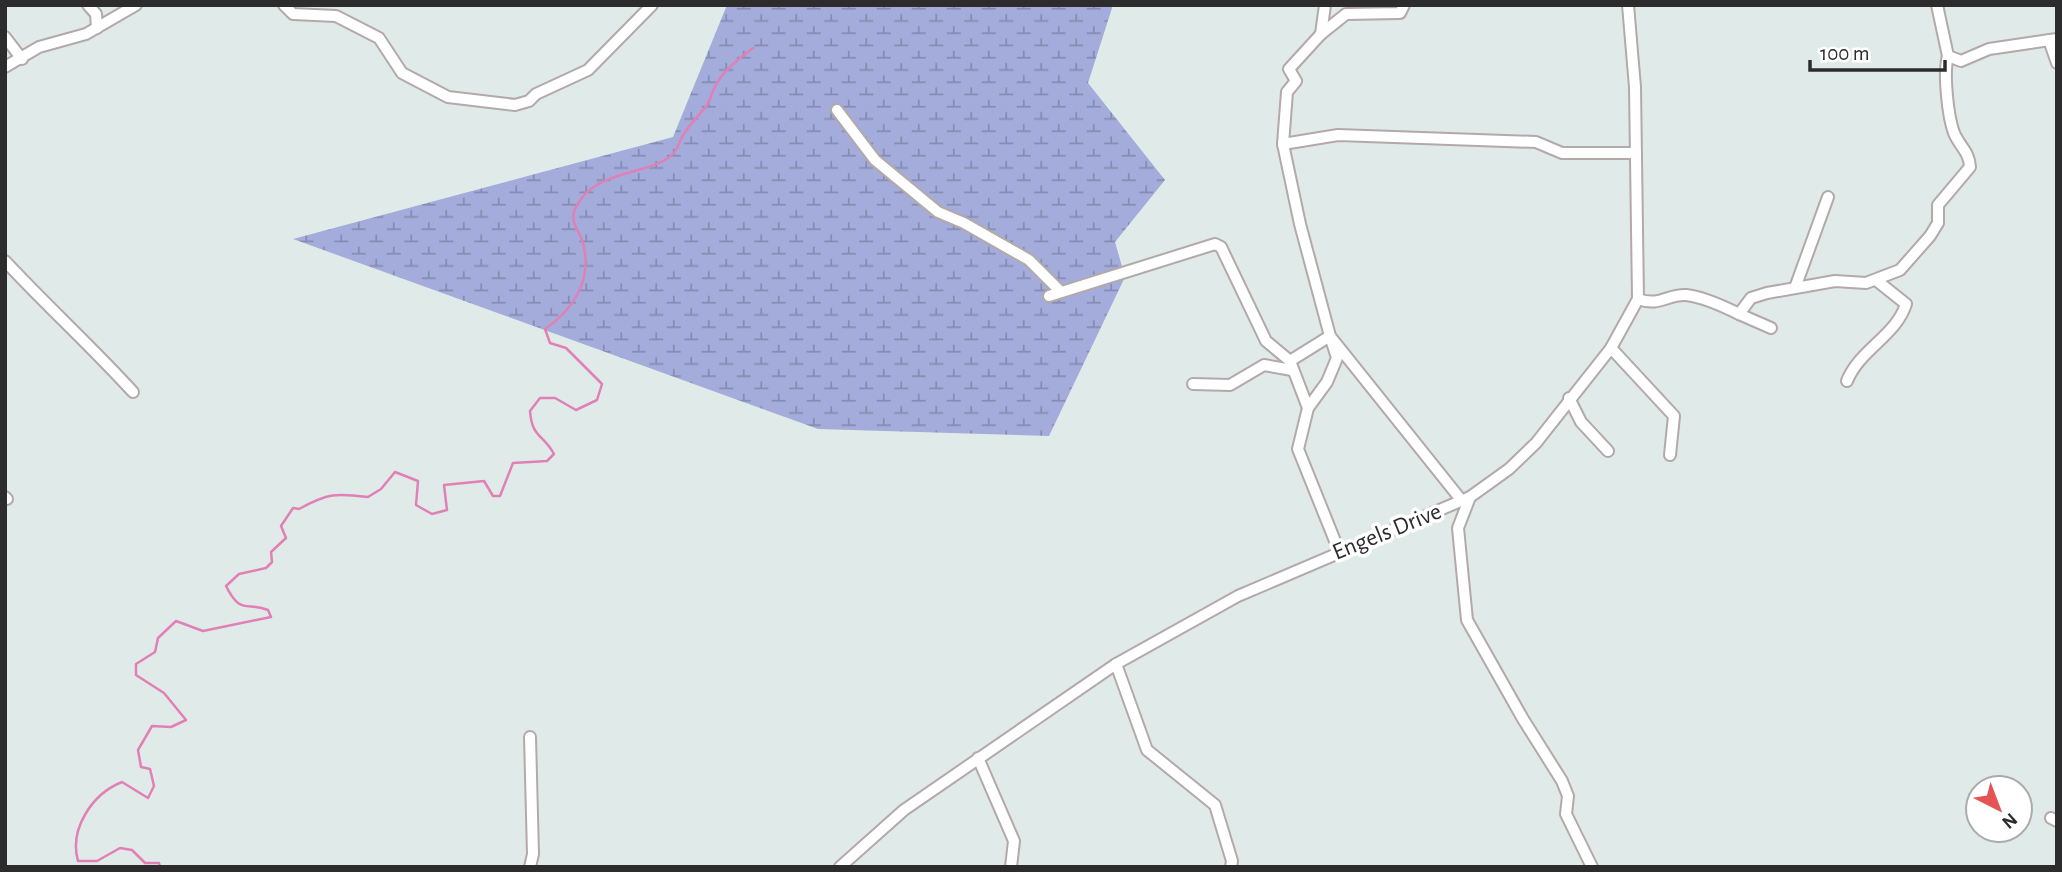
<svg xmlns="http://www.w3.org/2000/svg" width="2062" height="872" font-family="'Alegreya Sans',sans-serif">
  <defs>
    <pattern id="wetland-marsh" width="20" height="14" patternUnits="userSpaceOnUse" patternTransform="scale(1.75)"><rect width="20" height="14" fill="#a3acdb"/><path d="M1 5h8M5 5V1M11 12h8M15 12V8" fill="none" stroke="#858cb2"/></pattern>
  </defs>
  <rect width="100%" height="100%" fill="#e0ebe9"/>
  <!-- wetland -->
  <polygon fill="url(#wetland-marsh)" points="727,5 1113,5 1088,83 1165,180 1115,242 1125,277 1049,436 818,429 293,239 673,137"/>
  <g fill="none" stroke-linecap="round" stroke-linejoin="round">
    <!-- stream -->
    <path stroke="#e180b5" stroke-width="2.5" d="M160 867 159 863H145L132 850 120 848 97 861H78C69 829 92 794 122 782L148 798 154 786 150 769 141 767 138 750 152 726 171 727 186 720 164 693 136 675V664L155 652 158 638 176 621 203 631 271 617 268 610C247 601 241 616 226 586L239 574 266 568 272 562 271 552 286 538 281 526 293 508 299 509C328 493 336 493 368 497L381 489 395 472 418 481 416 505 432 514 447 510 444 485 484 481 493 496H500L513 463 547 461 554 454C543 434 532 438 530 411L540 398H555L576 410 597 400 602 384 566 348 550 343 545 329C573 310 593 280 583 243 580 231 569 223 575 209 594 167 651 177 674 153 678 148 680 139 684 134 690 123 700 115 707 105 711 99 712 91 716 85 724 69 739 59 753 48"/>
    <defs>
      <g id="minor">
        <polyline points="88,5 96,14 97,28"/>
        <polyline points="284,5 293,14 336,16 379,38 402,73 448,97 515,105 529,101 536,94 588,70 652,5"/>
        <polyline points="1325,5 1321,34 1289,69 1296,81 1287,92 1283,144 1300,224 1330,336 1462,501"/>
        <polyline points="1937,5 1948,56 1961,61 1989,49 2057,39"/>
        <polyline points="1321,34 1346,14 1400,13 1404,5"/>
        <polyline points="5,37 22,59"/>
        <polyline points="2049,40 2057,63"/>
        <polyline points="5,67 39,47 86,34 136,5"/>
        <polyline points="837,110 875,160 938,212 964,223 1029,260 1061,292"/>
        <polyline points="1283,144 1338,135 1536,142 1562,153 1636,153"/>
        <path d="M5 261C47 306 92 347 133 392"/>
        <polyline points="1795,288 1828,197"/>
        <polyline points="1049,296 1215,244 1221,247 1266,341 1290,361 1308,408"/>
        <path d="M1638 299C1660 307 1667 294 1686 295 1704 297 1723 306 1739 314L1751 298 1767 293 1835 281 1866 283 1900 270 1930 236 1938 223V205L1970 167C1969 151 1960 147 1954 133 1948 117 1943 73 1948 56"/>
        <polyline points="1739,314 1771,328"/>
        <polyline points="1611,348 1674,416 1670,455"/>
        <polyline points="1290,361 1330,336 1337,358 1327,382 1308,408 1298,449 1339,551"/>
        <path d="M1847 381C1860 349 1896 336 1906 304L1876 280"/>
        <polyline points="1193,384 1230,385 1264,365 1292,370"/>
        <polyline points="1569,398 1581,422 1608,451"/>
        <polyline points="5,497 7,499"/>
        <polyline points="1470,497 1458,528 1467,620 1523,719 1562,781 1568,796 1566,814 1592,867"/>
        <polyline points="1116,664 1147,750 1215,805 1232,861 1231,867"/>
        <polyline points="530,737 533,854 530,867"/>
        <polyline points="978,758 1014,841 1011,867"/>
        <polyline points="2051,818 2057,821"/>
        <polyline points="840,867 904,810 1116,664 1238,596 1470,497 1509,469 1536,443 1611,348 1638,299 1635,87 1628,5"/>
      </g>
    </defs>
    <!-- minor casing -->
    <use href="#minor" stroke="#b3a9a9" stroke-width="14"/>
    <!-- minor -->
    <use href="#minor" stroke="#fff" stroke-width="10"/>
  </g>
  <g text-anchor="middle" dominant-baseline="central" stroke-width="7" stroke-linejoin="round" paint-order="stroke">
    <!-- street labels -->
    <g font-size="24" fill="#2c2c2c" stroke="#fff">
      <text transform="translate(1387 532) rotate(-22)">Engels Drive</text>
    </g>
  </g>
  <!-- border -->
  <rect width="2062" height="872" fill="none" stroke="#2c2c2c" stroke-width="14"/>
  <!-- north arrow -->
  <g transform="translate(1999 809) rotate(138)"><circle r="33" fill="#ffffff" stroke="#ababab" stroke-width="2"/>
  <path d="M0-5L12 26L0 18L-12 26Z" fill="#e55455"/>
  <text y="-10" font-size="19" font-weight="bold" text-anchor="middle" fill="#2c2c2c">N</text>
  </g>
  <!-- scale -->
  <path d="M1810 60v10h135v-10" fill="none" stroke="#2c2c2c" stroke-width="3.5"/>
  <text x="1820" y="60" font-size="21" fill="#2c2c2c" stroke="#ffffff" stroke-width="5" paint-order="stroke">100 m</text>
</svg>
